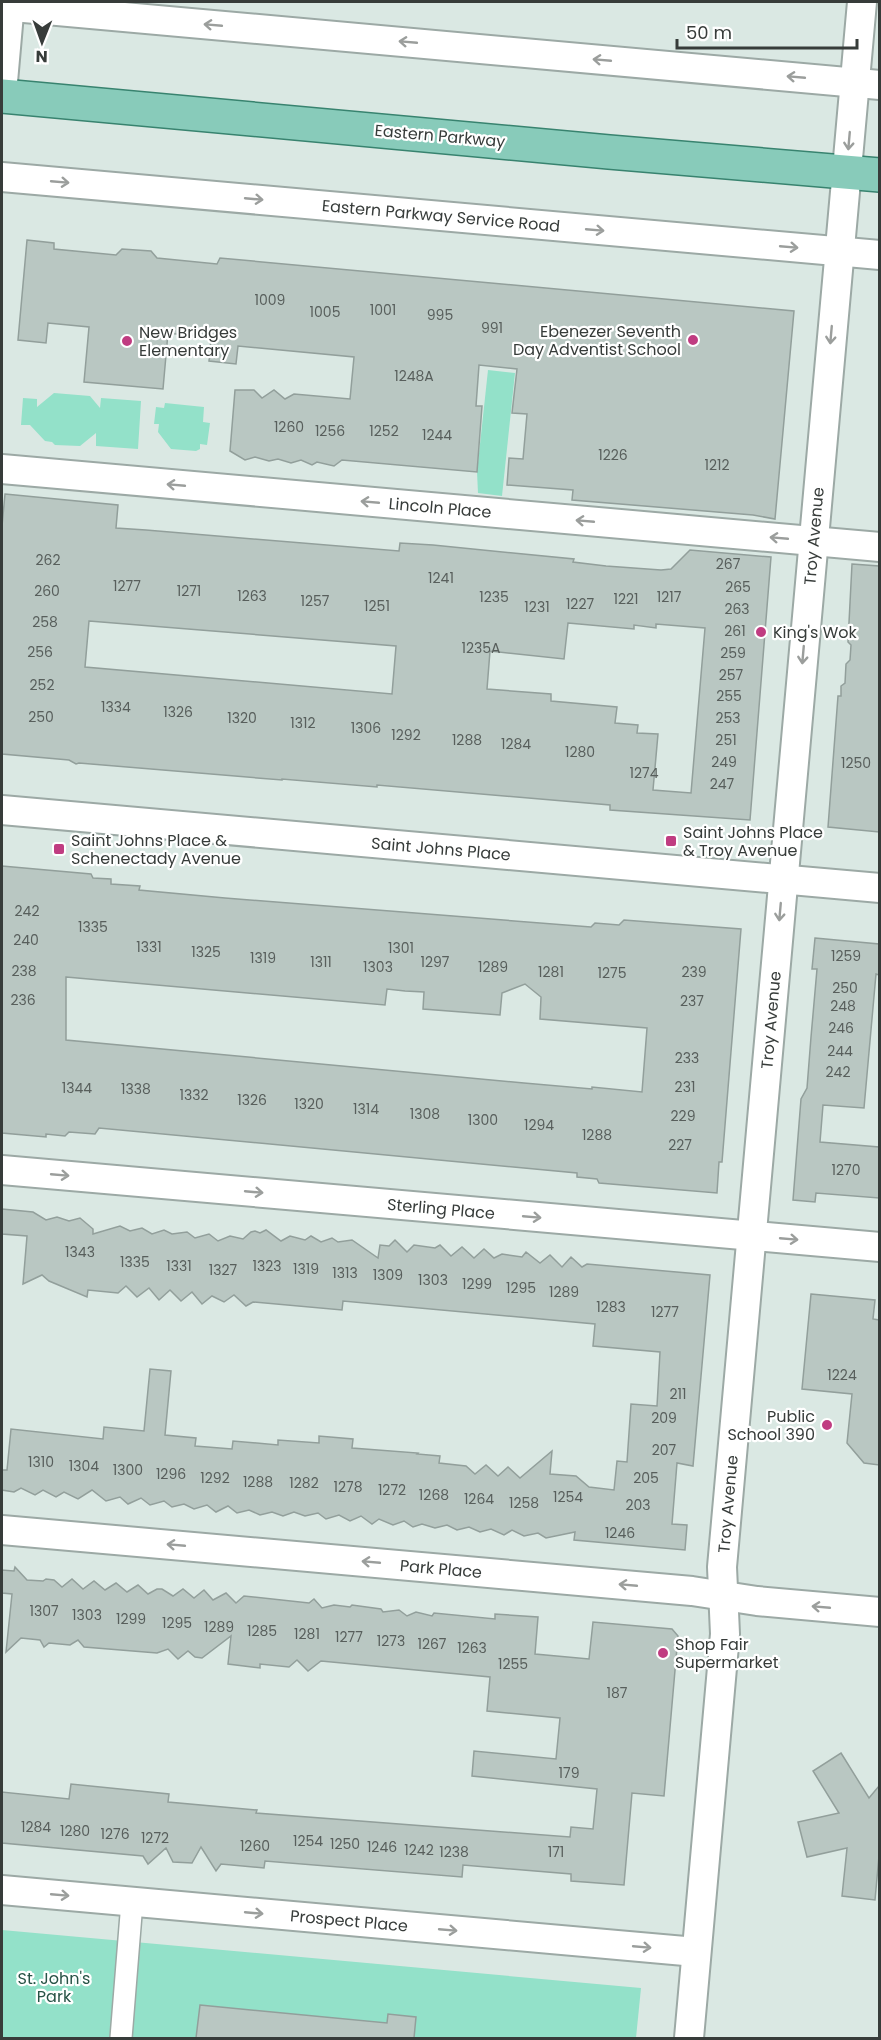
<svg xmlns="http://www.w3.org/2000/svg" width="881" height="2040" font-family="Poppins,sans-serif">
  <rect width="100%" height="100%" fill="#dae8e3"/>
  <!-- green -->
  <g fill="#93e1c9">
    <polygon points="488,370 515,373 502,496 478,493 477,472"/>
    <polygon points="54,393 90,396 100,408 101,398 141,401 138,449 96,446 96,433 80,446 55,445 52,442 45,441 30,425 21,425 23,398 37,399 37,407"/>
    <polygon points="165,403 204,407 203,422 210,423 207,445 200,444 200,449 196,451 171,449 158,432 159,424 154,424 156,407 164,408"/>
    <polygon points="2,1930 641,1988 636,2038 2,2038"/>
  </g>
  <!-- building -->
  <g fill="#b9c7c2" stroke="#929f9b" stroke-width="1.5" fill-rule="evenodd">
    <polygon points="27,240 54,243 54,249 116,255 122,249 151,251 157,258 217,264 220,258 794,311 775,519 753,515 572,500 573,490 507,485 509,458 523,459 527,414 512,413 517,369 479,365 476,406 482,406 477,472 342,460 334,466 317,462 312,465 301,460 291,463 278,459 269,461 255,457 245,460 230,451 235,390 254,390 262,398 274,390 285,399 294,394 350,399 354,357 238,346 236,364 209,361 211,338 168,333 163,389 84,382 89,327 48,323 46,343 18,340"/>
    <path d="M5 494 118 505 116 528 146 530 399 551 400 543 433 545 574 559 573 562 606 566 661 570 671 569 690 550 771 557 750 820 610 810V805L377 785V787L282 779V780L79 763 76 764 69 760 2 754V526ZM89 621 396 646 392 694 85 667ZM568 623 634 629V625L656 628V624L705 628 691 793 653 790 658 734 637 733 638 725 615 723 617 707 551 701V694L487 689 490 651 564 659Z"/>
    <polygon points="852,564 879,566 879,832 828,827 838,696 841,696 841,686 845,683 846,664 850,660 851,645 848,642"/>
    <path d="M2 866 91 874 93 878 111 879V884L140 886 139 890 225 898 591 927 595 923 619 925 624 920 741 929 722 1162H719L717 1193 599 1183 597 1179 577 1177V1173L99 1128 95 1134 69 1132 65 1136 46 1134V1137L2 1133ZM66 977 385 1005 387 989 405 991 424 992 423 1009 500 1015 502 993 525 984 541 997 540 1019 647 1028 642 1092 592 1087V1089L524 1083 66 1040Z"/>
    <polygon points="815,938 879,944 879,975 876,974 864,1108 823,1105 820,1142 879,1147 879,1198 816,1193 815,1202 793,1200 801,1099 807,1088 811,1037 817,969 812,969"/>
    <polygon points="2,1209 33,1212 46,1220 57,1217 69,1221 80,1218 93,1229 93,1234 120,1226 130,1231 142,1228 152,1234 164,1230 172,1234 187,1232 195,1238 209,1234 218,1241 230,1236 243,1239 251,1232 255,1231 260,1233 266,1230 281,1241 290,1236 305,1240 311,1236 321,1242 332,1238 338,1242 352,1240 378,1258 380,1245 389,1246 395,1240 407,1252 414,1245 435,1248 440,1245 451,1256 462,1247 474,1258 484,1249 494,1258 502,1254 522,1257 526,1252 540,1263 550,1255 562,1267 571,1257 582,1267 587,1264 710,1275 693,1466 677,1463 672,1524 687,1525 685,1550 574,1540 575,1532 546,1538 538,1533 524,1536 512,1530 504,1535 491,1529 480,1532 469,1527 457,1530 447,1525 435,1528 422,1524 413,1527 404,1521 393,1525 379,1519 372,1524 361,1516 350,1521 339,1515 326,1519 318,1513 305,1516 294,1512 283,1516 272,1512 260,1515 249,1510 237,1513 228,1506 216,1512 207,1505 194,1509 184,1504 172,1507 164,1501 150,1505 141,1498 128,1504 120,1497 106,1501 92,1490 78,1499 64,1492 56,1497 43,1490 35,1495 21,1488 14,1492 2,1490 2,1470 7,1470 11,1429 103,1439 104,1427 144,1431 150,1369 171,1371 165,1435 196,1438 195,1446 232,1449 233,1441 278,1445 278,1440 319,1443 319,1436 353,1439 352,1448 418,1453 417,1454 440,1456 439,1463 466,1466 475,1474 486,1465 498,1476 508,1467 520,1478 552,1451 550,1474 576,1476 589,1487 614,1490 617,1461 627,1462 631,1404 657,1406 660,1352 593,1346 595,1324 343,1301 342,1310 253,1302 246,1306 234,1295 224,1302 212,1296 202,1304 192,1292 181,1301 170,1290 159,1300 149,1288 137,1297 126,1286 118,1293 88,1290 87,1297 49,1281 42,1275 23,1284 27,1236 2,1234"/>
    <polygon points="811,1294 875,1300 873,1319 879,1320 879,1465 864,1463 847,1443 852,1394 802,1389"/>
    <polygon points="15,1567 27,1580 43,1581 46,1579 54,1580 62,1587 72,1579 83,1589 94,1581 105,1590 116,1583 127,1592 138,1585 148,1594 157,1589 162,1589 173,1596 183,1589 194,1598 204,1590 213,1600 226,1593 236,1603 244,1596 309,1603 314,1599 322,1608 334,1605 350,1607 352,1605 381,1609 383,1612 399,1610 407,1616 416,1612 432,1616 434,1613 495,1619 495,1614 538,1617 535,1654 589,1659 593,1622 672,1629 678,1636 664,1796 632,1793 624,1885 571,1881 571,1874 463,1865 462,1877 265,1861 264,1868 221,1864 216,1871 201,1847 192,1863 173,1862 166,1848 148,1864 143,1856 2,1843 2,1792 69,1799 71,1784 169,1794 168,1802 257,1810 256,1813 570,1837 571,1827 593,1829 597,1789 472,1776 474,1751 556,1759 560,1718 487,1711 490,1677 321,1661 308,1671 297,1660 289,1667 260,1664 260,1668 228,1664 231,1636 202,1658 195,1657 188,1651 178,1659 168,1649 157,1653 84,1647 78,1640 70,1645 49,1643 44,1647 40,1640 21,1638 6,1652 12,1594 2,1593 2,1570 14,1571"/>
    <polygon points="841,1753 869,1798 879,1786 879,1856 875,1900 842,1896 847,1848 807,1857 798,1822 839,1813 813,1771"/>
    <polygon points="200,2005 387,2023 388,2014 416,2017 414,2038 196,2038"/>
  </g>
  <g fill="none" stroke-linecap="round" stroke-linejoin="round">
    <defs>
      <polyline id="pedestrian" points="121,2038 132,1902"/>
      <g id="minor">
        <polyline points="2,6 880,85"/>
        <polyline points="2,93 10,2"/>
        <polyline points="2,177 880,255"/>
        <polyline points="2,469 880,547"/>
        <polyline points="2,810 880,888"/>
        <polyline points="2,1170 880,1247"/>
        <polyline points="2,1530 692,1591 757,1601 880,1612"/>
        <polyline points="2,1890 696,1952"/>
        <polyline points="689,2038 725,1634 722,1567 862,2"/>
      </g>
      <polyline id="primary" points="2,96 609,152 880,175"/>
    </defs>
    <!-- pedestrian casing -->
    <use href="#pedestrian" stroke="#9ca9a5" stroke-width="24"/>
    <!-- minor casing -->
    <use href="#minor" stroke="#9ca9a5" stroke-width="32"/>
    <!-- primary casing -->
    <use href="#primary" stroke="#38836f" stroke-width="36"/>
    <!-- pedestrian -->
    <use href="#pedestrian" stroke="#fff" stroke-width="21"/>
    <!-- minor -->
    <use href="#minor" stroke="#fff" stroke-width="28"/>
    <!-- primary -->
    <use href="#primary" stroke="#88cbba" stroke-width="33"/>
  </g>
  <!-- one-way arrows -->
  <defs><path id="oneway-shaft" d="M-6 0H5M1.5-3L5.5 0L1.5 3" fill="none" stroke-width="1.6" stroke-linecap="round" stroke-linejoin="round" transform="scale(1.5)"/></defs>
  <g stroke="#9b9e9c">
    <use href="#oneway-shaft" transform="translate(213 25) rotate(-175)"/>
    <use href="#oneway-shaft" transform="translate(408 42) rotate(-175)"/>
    <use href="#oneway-shaft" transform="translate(602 60) rotate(-175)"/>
    <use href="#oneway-shaft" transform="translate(796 77) rotate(-175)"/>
    <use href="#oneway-shaft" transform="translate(849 141) rotate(95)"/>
    <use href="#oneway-shaft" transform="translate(60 182) rotate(5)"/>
    <use href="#oneway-shaft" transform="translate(254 199) rotate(5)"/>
    <use href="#oneway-shaft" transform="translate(595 230) rotate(5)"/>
    <use href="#oneway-shaft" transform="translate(789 247) rotate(5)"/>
    <use href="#oneway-shaft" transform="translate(831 335) rotate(95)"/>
    <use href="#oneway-shaft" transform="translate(176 485) rotate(-175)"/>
    <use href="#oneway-shaft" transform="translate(370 502) rotate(-175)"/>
    <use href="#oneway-shaft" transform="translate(585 521) rotate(-175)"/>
    <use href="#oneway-shaft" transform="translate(779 538) rotate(-175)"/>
    <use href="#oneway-shaft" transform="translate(803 655) rotate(95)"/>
    <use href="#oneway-shaft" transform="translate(780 912) rotate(95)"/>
    <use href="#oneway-shaft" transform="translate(60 1175) rotate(5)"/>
    <use href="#oneway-shaft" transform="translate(254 1192) rotate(5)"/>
    <use href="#oneway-shaft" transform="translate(532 1217) rotate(5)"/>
    <use href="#oneway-shaft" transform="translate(789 1239) rotate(5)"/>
    <use href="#oneway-shaft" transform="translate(176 1545) rotate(-175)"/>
    <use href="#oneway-shaft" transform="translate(371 1562) rotate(-175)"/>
    <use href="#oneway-shaft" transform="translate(628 1585) rotate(-175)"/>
    <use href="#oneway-shaft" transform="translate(821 1607) rotate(-175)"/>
    <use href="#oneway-shaft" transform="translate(60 1895) rotate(5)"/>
    <use href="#oneway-shaft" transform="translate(254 1913) rotate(5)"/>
    <use href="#oneway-shaft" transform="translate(448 1930) rotate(5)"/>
    <use href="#oneway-shaft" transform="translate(642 1947) rotate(5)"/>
  </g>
  <!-- markers -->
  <g fill="#c03c81" stroke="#fff" stroke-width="2">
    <circle cx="693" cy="340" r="6"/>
    <circle cx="127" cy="341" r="6"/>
    <circle cx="761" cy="632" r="6"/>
    <rect x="665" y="835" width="12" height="12" rx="3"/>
    <rect x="53" y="843" width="12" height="12" rx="3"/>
    <circle cx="827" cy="1425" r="6"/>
    <circle cx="663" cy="1653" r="6"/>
  </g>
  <g text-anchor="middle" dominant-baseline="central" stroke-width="4.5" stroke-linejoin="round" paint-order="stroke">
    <!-- number labels -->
    <g font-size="14" fill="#585f5c">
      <text x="270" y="300">1009</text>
      <text x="383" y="310">1001</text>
      <text x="325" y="312">1005</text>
      <text x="440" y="315">995</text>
      <text x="492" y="328">991</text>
      <text x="414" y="376">1248A</text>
      <text x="289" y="427">1260</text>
      <text x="330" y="431">1256</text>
      <text x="384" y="431">1252</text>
      <text x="437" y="435">1244</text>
      <text x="613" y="455">1226</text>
      <text x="717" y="465">1212</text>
      <text x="48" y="560">262</text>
      <text x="728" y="564">267</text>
      <text x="441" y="578">1241</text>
      <text x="127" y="586">1277</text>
      <text x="738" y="587">265</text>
      <text x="47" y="591">260</text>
      <text x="189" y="591">1271</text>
      <text x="252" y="596">1263</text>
      <text x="494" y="597">1235</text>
      <text x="669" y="597">1217</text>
      <text x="626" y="599">1221</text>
      <text x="315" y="601">1257</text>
      <text x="580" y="604">1227</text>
      <text x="377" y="606">1251</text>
      <text x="537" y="607">1231</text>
      <text x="737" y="609">263</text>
      <text x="45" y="622">258</text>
      <text x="735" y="631">261</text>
      <text x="481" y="648">1235A</text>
      <text x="40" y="652">256</text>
      <text x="733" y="653">259</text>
      <text x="731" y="675">257</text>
      <text x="42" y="685">252</text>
      <text x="729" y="696">255</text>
      <text x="116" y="707">1334</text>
      <text x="178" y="712">1326</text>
      <text x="41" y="717">250</text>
      <text x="242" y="718">1320</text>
      <text x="728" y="718">253</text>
      <text x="303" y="723">1312</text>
      <text x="366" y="728">1306</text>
      <text x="406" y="735">1292</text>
      <text x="467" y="740">1288</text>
      <text x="726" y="740">251</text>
      <text x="516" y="744">1284</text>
      <text x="580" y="752">1280</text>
      <text x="724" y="762">249</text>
      <text x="856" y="763">1250</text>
      <text x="644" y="773">1274</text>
      <text x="722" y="784">247</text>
      <text x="27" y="911">242</text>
      <text x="93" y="927">1335</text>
      <text x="26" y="940">240</text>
      <text x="149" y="947">1331</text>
      <text x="401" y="948">1301</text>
      <text x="206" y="952">1325</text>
      <text x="846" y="956">1259</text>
      <text x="263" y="958">1319</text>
      <text x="321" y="962">1311</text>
      <text x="435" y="962">1297</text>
      <text x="378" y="967">1303</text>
      <text x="493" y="967">1289</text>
      <text x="24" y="971">238</text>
      <text x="551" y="972">1281</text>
      <text x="694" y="972">239</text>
      <text x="612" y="973">1275</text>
      <text x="845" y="988">250</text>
      <text x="23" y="1000">236</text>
      <text x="692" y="1001">237</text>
      <text x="843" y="1006">248</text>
      <text x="841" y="1028">246</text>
      <text x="840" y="1051">244</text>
      <text x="687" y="1058">233</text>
      <text x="838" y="1072">242</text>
      <text x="685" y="1087">231</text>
      <text x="77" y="1088">1344</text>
      <text x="136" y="1089">1338</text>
      <text x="194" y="1095">1332</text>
      <text x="252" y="1100">1326</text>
      <text x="309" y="1104">1320</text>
      <text x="366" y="1109">1314</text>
      <text x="425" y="1114">1308</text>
      <text x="683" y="1116">229</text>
      <text x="483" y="1120">1300</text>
      <text x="539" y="1125">1294</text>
      <text x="597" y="1135">1288</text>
      <text x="680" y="1145">227</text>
      <text x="846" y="1170">1270</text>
      <text x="80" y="1252">1343</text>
      <text x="135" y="1262">1335</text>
      <text x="179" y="1266">1331</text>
      <text x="267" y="1266">1323</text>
      <text x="306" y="1269">1319</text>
      <text x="223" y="1270">1327</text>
      <text x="345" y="1273">1313</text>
      <text x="388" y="1275">1309</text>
      <text x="433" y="1280">1303</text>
      <text x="477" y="1284">1299</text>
      <text x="521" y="1288">1295</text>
      <text x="564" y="1292">1289</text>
      <text x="611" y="1307">1283</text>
      <text x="665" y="1312">1277</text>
      <text x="842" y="1375">1224</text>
      <text x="678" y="1394">211</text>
      <text x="664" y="1418">209</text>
      <text x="664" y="1450">207</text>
      <text x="41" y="1462">1310</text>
      <text x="84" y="1466">1304</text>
      <text x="128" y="1470">1300</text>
      <text x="171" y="1474">1296</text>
      <text x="215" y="1478">1292</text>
      <text x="646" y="1478">205</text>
      <text x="258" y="1482">1288</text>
      <text x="304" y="1483">1282</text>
      <text x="348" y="1487">1278</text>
      <text x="392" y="1490">1272</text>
      <text x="434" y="1495">1268</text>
      <text x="568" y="1497">1254</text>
      <text x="479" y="1499">1264</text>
      <text x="524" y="1503">1258</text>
      <text x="638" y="1505">203</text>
      <text x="620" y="1533">1246</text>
      <text x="44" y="1611">1307</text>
      <text x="87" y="1615">1303</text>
      <text x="131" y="1619">1299</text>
      <text x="177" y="1623">1295</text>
      <text x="219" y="1627">1289</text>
      <text x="262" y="1631">1285</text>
      <text x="307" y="1634">1281</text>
      <text x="349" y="1637">1277</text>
      <text x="391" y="1641">1273</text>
      <text x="432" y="1644">1267</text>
      <text x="472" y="1648">1263</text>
      <text x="513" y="1664">1255</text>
      <text x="617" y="1693">187</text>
      <text x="569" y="1773">179</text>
      <text x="36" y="1827">1284</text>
      <text x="75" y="1831">1280</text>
      <text x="115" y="1834">1276</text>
      <text x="155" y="1838">1272</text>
      <text x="308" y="1841">1254</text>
      <text x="345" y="1844">1250</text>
      <text x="255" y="1846">1260</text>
      <text x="382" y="1847">1246</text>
      <text x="419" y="1850">1242</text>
      <text x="454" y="1852">1238</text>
      <text x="556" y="1852">171</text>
    </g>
    <!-- street labels -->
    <g font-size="16" fill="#373c3a" stroke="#fff">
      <text transform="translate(440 136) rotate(5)">Eastern Parkway</text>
      <text transform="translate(441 216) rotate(5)">Eastern Parkway Service Road</text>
      <text transform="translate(440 508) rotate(5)">Lincoln Place</text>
      <text transform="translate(814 536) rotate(-85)">Troy Avenue</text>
      <text transform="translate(441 849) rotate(5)">Saint Johns Place</text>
      <text transform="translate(771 1020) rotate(-85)">Troy Avenue</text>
      <text transform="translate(441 1209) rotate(5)">Sterling Place</text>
      <text transform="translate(728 1504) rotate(-85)">Troy Avenue</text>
      <text transform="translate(441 1569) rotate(5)">Park Place</text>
      <text transform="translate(349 1921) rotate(5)">Prospect Place</text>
    </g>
    <!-- poi labels -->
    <g font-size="16" fill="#373c3a" stroke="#fff" text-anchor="start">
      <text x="681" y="331" text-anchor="end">Ebenezer Seventh<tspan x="681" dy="18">Day Adventist School</tspan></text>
      <text x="139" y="332">New Bridges<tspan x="139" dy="18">Elementary</tspan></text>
      <text x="773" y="632">King's Wok</text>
      <text x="683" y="832">Saint Johns Place<tspan x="683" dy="18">&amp; Troy Avenue</tspan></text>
      <text x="71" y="840">Saint Johns Place &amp;<tspan x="71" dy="18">Schenectady Avenue</tspan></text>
      <text x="815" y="1416" text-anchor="end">Public<tspan x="815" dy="18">School 390</tspan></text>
      <text x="675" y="1644">Shop Fair<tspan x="675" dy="18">Supermarket</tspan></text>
    </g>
    <!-- park labels -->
    <g font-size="16" fill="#275346" stroke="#fff">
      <text x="54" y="1978">St. John's<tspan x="54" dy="18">Park</tspan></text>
    </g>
  </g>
  <!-- border -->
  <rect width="881" height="2040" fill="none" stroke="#373c3a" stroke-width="6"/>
  <!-- north arrow -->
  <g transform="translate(42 42) rotate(181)" stroke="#ffffff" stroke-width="4.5" paint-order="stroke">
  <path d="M0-4.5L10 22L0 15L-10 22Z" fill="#373c3a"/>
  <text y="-9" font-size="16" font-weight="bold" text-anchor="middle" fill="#373c3a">N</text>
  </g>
  <!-- scale -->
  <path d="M677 39v9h180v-9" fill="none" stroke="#373c3a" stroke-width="3"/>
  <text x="686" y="39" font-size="18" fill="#373c3a" stroke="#ffffff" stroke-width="4.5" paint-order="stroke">50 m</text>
</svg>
